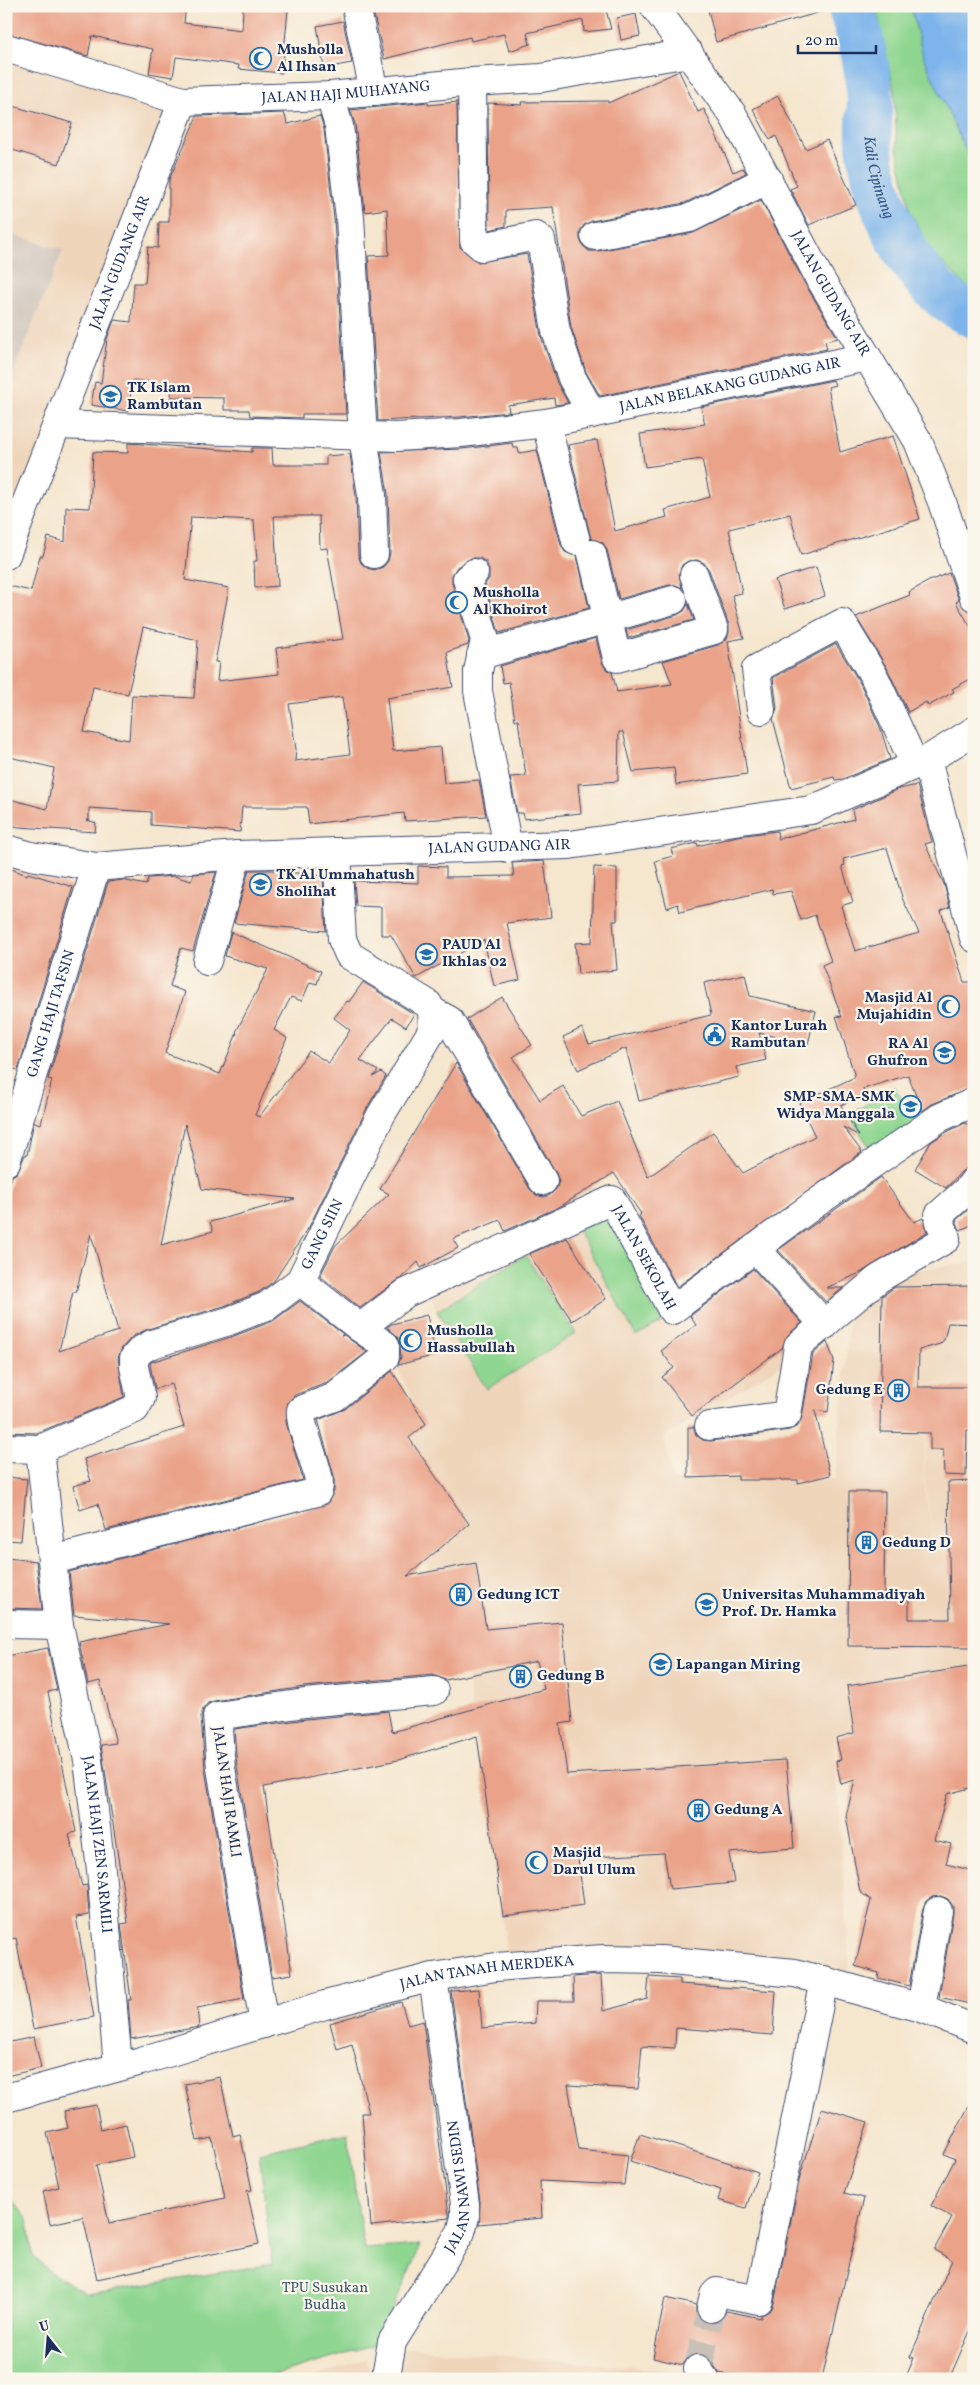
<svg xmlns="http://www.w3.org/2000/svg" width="980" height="2385" font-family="Vollkorn,serif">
  <rect width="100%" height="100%" fill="#fbf7ec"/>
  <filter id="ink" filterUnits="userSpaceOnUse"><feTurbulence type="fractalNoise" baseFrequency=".02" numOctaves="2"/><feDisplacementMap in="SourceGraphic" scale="10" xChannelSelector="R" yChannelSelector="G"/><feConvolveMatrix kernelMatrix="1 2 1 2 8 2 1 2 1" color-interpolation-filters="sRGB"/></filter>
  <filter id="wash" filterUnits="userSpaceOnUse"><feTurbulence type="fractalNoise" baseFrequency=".0096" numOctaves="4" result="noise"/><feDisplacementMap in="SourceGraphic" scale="20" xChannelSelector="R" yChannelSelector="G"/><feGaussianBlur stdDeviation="1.12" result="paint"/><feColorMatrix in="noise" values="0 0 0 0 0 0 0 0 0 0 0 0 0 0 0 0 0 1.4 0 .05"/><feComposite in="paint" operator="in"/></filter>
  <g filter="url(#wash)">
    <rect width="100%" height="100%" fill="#f5e6ce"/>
    <!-- built -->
    <g fill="#efd6bb">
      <polygon points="6,43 195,99 6,586"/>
      <polygon points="608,1208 668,1319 718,1284 793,1358 664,1437 673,1480 835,1479 849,1320 894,1273 974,1262 974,1384 927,1383 923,1477 939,1576 924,1477 928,1384 974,1385 974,1567 943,1575 974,1570 974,1708 834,1734 850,1975 506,1955 503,1916 475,1734 462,1634 447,1633 425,1561 383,1483 372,1432 414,1402 396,1365 449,1351 428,1286"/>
      <polygon points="399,2347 665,2370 663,2379 399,2379"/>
      <polygon points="366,2359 372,2379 306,2379"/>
    </g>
    <!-- industrial -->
    <polygon fill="#cdc2b9" points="6,233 63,250 6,390"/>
    <!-- green -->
    <g fill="#8fd690" stroke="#558277">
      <polygon points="876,6 974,6 974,293 930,251 910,210 897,149 894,90"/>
      <polygon points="894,1087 918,1124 873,1153 849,1115"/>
      <polygon points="607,1213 665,1320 636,1336 577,1229"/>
      <polygon points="525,1255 576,1333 487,1389 437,1311"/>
      <polygon points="347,2133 364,2249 421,2245 376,2345 262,2379 6,2379 6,2195 9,2195 28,2220 32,2255 51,2273 88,2294 272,2264 259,2153"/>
    </g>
    <!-- water -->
    <polygon fill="#7bb4eb" stroke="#4b72a4" points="911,6 974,6 974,179 968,155 923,57"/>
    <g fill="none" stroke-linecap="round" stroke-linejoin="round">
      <!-- river -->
      <path stroke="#7bb4eb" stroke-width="46" id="s1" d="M850 6C861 35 868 68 870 99 870 116 867 135 870 152 878 211 916 292 974 315"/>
    </g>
    <g id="blocks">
      <!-- building -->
      <g fill="#eaa389" fill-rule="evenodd">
        <polygon points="10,6 186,6 184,23 242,30 243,7 288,10 282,73 238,69 239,65 176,57 173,77 149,73 153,49 92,36 88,56 6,33"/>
        <polygon points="372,6 605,6 611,29 584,32 583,20 527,33 530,44 509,51 504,34 471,41 470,37 384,59"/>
        <polygon points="707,6 824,6 824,11 716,42"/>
        <polygon points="636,14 640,36 621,40 617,18"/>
        <polygon points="343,21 352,63 324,68 317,26"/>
        <polygon points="679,71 698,112 704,109 733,172 743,168 746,173 685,203 592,221 584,225 580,231 580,239 583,246 589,251 598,251 693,233 761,200 805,284 838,338 825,341 827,349 600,396 586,372 571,327 553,207 506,210 506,226 489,230 488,103 522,105 521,102 608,101 608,103"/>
        <polygon points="778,96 806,149 827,140 856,205 809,225 790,189 797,186 776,136 770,140 753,109"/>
        <polygon points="428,102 428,105 457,102 460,247 478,262 527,254 541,336 557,383 568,403 555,405 554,398 508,405 509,412 460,417 378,421 368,256 389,255 387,209 365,212 355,124 350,110"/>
        <polygon points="6,104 72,123 59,164 6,148"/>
        <polygon points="284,113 288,124 320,116 324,129 334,219 346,414 302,414 302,418 250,416 249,410 224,410 224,398 171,397 172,385 133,380 128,411 91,405 95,382 101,383 107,339 114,320 131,322 134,283 145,283 148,247 158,248 159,222 169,222 169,180 197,116"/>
        <polygon points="833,380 835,385 828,387 840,452 893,436 920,519 801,555 790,514 729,529 742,593 732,595 744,638 728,641 747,774 676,785 674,768 633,772 623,732 619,732 618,781 578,784 581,813 524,819 523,813 517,813 510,777 526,776 518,720 515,720 509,682 503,683 500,666 596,638 602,662 606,669 612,672 617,692 672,684 663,661 718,645 726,640 729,633 729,625 709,570 704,563 697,560 688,561 682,565 679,573 682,588 676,585 669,585 619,599 607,550 603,543 591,539 568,445 597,440 615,531 667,517 665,510 710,497 702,459 645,467 640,434 705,424 701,407"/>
        <path d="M128 443 252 452V448H272L273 465H326V456L350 454 356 496 358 555 361 563 367 568 374 570 383 567 388 561 390 553 388 494 381 452 462 449 512 443 513 448H518L519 453 537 450 561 545 565 552 577 556 589 608 499 633 485 584 489 578V570L486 562 480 558H471L457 567 452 575V583L469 641 468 645 447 652 453 687 387 698 393 751 441 747 444 783 479 780 486 816 405 821 404 813 309 824 307 807H242L240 832 151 825V812L89 808V820H87L96 823 95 832 19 827 6 824V798L47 809 54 768 6 756V598L9 586 31 591 40 556H43L48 537 65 542 66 507 90 508 93 452 128 453ZM274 516H319L320 549 327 548 343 639 276 648 279 674 217 681 219 662H215L229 588 185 580 191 517 254 520 257 561H254L255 588 278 586ZM143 627 198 640 194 698 132 695 129 740 84 732 93 687 128 694ZM342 697 350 754 295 761 296 749 289 704Z"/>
        <polygon points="816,567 825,596 785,609 775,580"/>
        <polygon points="949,573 959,600 956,602 974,633 974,677 952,689 954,692 928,706 926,702 908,712 887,668 856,617 910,595 909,592 929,581"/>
        <polygon points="688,604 694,620 628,638 626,630 677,615 684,611"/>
        <polygon points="836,644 860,683 880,727 890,759 843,779 835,780 834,777 791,788 773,719 777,708 773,678"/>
        <path d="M917 785 932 842 925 844 944 884 950 907 941 911 964 982H974V1087L932 1104 922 1111 908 1075 863 1089 865 1094 841 1105 859 1136 843 1127 862 1152 677 1287 639 1216 641 1214 614 1173 561 1206 505 1231 500 1220 453 1239 458 1248 421 1268 418 1262 401 1278 360 1308 320 1276 335 1246 389 1194 380 1189 456 1063 530 1189 536 1195 544 1197 550 1195 556 1189 559 1181 556 1173 467 1019 502 997 532 1045 513 1057 540 1100 563 1086 581 1116 617 1101 648 1177 713 1132 743 1173 815 1136 799 1103 855 1077 836 1016 842 1017 822 965 831 961 815 915 801 920 791 891 773 894 772 889 680 912 678 904 667 908 655 861 673 856 671 849 697 843 698 846 737 836 777 831 778 839 854 819 852 810 899 789ZM887 848 903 900 919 933 855 951 841 906 853 902 842 866 845 865 843 859Z"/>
        <polygon points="544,861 551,917 507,923 520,980 494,986 484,940 416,978 391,935 381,935 381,907 356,906 354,881 418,883 418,866 446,867 446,877 514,876 512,863"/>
        <polygon points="6,867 27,875 28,873 73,887 18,1070 6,1067"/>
        <polygon points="594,867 617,868 617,921 613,921 617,970 578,974 575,943 592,942"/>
        <polygon points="249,870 271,870 323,876 326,931 234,923"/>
        <path d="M216 872 193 951 181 948 170 986 185 992 165 1053 220 1074 237 1033 236 1032 268 969 225 956 231 932 321 971 317 984 310 982 302 1001 291 997 274 1030 287 1038 255 1115 259 1117 309 1051 329 1063 350 1030 334 1018 347 1001 349 1002 363 982 414 1014 406 1027 392 1018 360 1060 378 1071 373 1077 381 1072 386 1076 367 1108 309 1227 274 1281 259 1292 224 1306 148 1329 133 1336 122 1348 118 1358 124 1397 37 1433 6 1432V1199L12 1176 17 1173 25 1155H27L34 1122 41 1124 52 1080 48 1079 108 882 122 880 146 885 148 878 174 876 191 881 194 874ZM185 1124 202 1189 295 1199 210 1222 213 1231 161 1245ZM91 1234 118 1331 59 1351 73 1292H76Z"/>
        <polygon points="745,974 750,996 816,1011 808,1044 759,1033 766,1060 736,1067 739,1077 639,1101 626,1048 578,1070 563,1037 582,1028 589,1044 711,1015 704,983"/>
        <polygon points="965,1123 974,1128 974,1166 962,1171 946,1188 915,1169 931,1142 947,1132"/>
        <polygon points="881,1177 914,1222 923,1218 927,1232 860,1273 826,1288 843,1288 826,1302 778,1250"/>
        <polygon points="974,1208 974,1224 960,1230 956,1220 969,1209"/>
        <polygon points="567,1238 606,1299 572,1321 529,1254"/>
        <polygon points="753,1269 802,1323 788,1335 782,1348 692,1416 662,1377 674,1368 661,1351 696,1325 690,1316"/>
        <polygon points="974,1286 974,1324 948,1323 944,1340 940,1344 919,1350 918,1387 974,1387 974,1431 967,1430 966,1476 944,1475 943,1450 930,1450 930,1433 880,1432 882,1296 895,1287"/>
        <polygon points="300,1301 343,1334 341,1336 344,1335 367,1352 327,1383 295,1395 288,1402 286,1422 303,1480 106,1530 98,1504 80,1510 73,1486 91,1481 84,1459 184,1427 171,1384 155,1389 150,1365 151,1362 234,1336 273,1321"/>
        <polygon points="427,1315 436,1355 398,1365 401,1357 399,1338 387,1327 392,1324"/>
        <polygon points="827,1342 834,1360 828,1412 815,1410 830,1475 798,1483 798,1480 738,1480 738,1476 688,1478 688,1427 694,1427 696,1435 703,1440 711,1441 789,1430 798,1426 802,1417 813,1354"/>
        <polygon points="392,1371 426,1424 409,1438 469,1524 407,1576 476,1563 486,1629 562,1622 572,1722 560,1724 567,1774 786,1760 794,1848 729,1853 734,1883 670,1889 664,1853 578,1858 584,1905 503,1916 477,1736 398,1760 264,1787 292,1974 272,1977 237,1766 234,1729 307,1719 388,1711 392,1732 544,1689 537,1661 445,1680 433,1675 304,1687 214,1701 208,1703 203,1709 201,1717 205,1769 244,1999 197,2008 199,2027 131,2039 128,2000 131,2000 121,1924 128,1923 101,1745 116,1743 100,1681 88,1684 79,1642 169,1624 74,1615 69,1572 327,1504 334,1491 334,1476 318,1420 345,1409"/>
        <polygon points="6,1477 27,1479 21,1541 6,1540"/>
        <polygon points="974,1481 974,1647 848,1646 849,1492 885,1492 884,1594 909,1594 909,1619 950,1619 948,1482"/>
        <polygon points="6,1558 36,1561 42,1609 6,1608"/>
        <polygon points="48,1648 57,1690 48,1692 76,1832 69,1834 82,1886 87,1885 89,1915 76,1917 94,2017 33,2029 16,1938 6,1940 6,1656"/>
        <polygon points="974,1666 974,1787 947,1794 934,1840 951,1844 946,1864 974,1871 974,2005 939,1997 953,1913 953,1906 948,1899 941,1896 932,1897 926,1901 923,1908 909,1986 878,1978 879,1973 855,1966 871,1900 860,1892 846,1816 855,1780 841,1784 836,1761 841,1760 836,1738 854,1733 847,1686"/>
        <polygon points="601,1975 603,2011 647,1999 649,1977 680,1979 680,1984 776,1991 773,2035 676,2028 675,2048 642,2046 638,2089 568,2085 579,2150 628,2155 624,2185 540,2181 542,2218 479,2224 480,2202 451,1991 479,1989 482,2028 535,2023 536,2001 574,2001 573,1977"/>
        <polygon points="401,2002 408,2025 423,2021 449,2215 449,2218 371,2226 362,2113 369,2113 352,2044 337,2049 330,2023"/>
        <polygon points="34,2037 41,2068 6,2076 6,2043"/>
        <polygon points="220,2077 233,2136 240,2134 252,2190 247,2191 259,2244 97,2279 83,2217 50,2224 43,2191 59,2187 47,2133 68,2128 64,2111 96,2105 101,2130 126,2124 133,2157 96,2165 109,2223 225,2198 212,2138 197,2141 185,2084"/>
        <polygon points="974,2096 974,2322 949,2379 905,2379 914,2358 910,2357 952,2260 934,2250 952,2217 931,2206 955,2159 944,2154"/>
        <polygon points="822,2108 868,2122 844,2193 864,2198 822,2379 751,2379 719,2373 710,2359 704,2355 697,2354 688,2357 683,2365 653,2358 665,2298 696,2305 696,2312 700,2319 708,2323 715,2323 722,2319 726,2311 761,2318 761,2315 771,2310 774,2303 800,2176"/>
        <polygon points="640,2134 758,2172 746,2208 718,2200 721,2190 630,2161"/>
      </g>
    </g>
  </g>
  <g filter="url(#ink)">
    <use href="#blocks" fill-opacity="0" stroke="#3c4a6f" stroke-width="1"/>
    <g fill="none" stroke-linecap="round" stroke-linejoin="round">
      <!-- minor-tunnel -->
      <polyline stroke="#c9c1b8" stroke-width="28" stroke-dasharray="28 14" stroke-linecap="butt" points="698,2369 711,2308"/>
      <defs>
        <g id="minor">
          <polyline points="356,6 374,92"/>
          <path id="s2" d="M654 6 733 115 819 277 918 441 942 502 974 597"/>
          <path id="s3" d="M6 48 183 101 330 96 472 82 541 78 689 53"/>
          <polyline points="472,82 474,240 482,247 536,236 541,240 556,331 572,378 592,414"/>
          <polyline points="330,96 339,126 350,218 363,437 372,495 374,554"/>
          <polyline points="595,236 690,218 768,179"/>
          <polyline points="546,423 576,541"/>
          <path id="s4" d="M57 425 397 437 461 433 546 423 867 357"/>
          <polyline points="592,554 617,658 714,630 694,575"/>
          <path id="s5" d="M6 555 183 101"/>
          <polyline points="474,573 467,579 485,640 478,671 478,691 508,848"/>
          <polyline points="481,655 673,600"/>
          <polyline points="761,710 756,669 842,623 874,676 915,765"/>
          <polyline points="927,760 974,938"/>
          <path id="s6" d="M6 849 31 856 96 867 237 855 569 845 811 810 927 760 974 731"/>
          <polyline points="207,961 237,855"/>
          <polyline points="432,1011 449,1020 543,1181"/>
          <path id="s7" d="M6 1162 96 867"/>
          <polyline points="755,1248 825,1325"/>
          <path id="s8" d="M300 1281 360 1328 406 1293 612 1200 672 1310 812 1206 939 1118 974 1102"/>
          <path d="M709 1426 787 1415 798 1346 878 1279 946 1239C945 1229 938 1223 939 1215L967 1190 974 1181"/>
          <path id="s9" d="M6 1448 40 1449 135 1409 141 1398 134 1367V1358L141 1350 152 1344 229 1321 267 1306 300 1281 381 1115 433 1029 432 1011 428 1004 349 955 342 939 337 852"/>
          <path id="s10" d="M40 1449 59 1625 88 1760 101 1870 118 2066"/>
          <path d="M53 1560 317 1492C327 1481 298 1429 301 1410L335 1397 385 1357V1345L360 1328"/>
          <polyline points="6,1624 59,1625"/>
          <polyline points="921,2008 938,1911"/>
          <polyline points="264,2024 221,1768 217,1716 305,1703 434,1691"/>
          <path id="s11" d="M6 2098 141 2061 325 2005 433 1977 496 1967 603 1959 661 1960 795 1973 921 2008 974 2029"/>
          <polyline points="711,2308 714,2295 717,2292 759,2300 824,1980"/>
          <polyline points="698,2369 699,2377 705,2379"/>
          <path id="s12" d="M388 2379 387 2370 392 2342 461 2232 465 2217V2204L433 1977"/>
        </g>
      </defs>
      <!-- minor casing -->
      <use href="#minor" stroke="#3c4a6f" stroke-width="30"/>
      <!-- minor -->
      <use href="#minor" stroke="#fff" stroke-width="28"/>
    </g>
  </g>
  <!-- icons -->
  <defs>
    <symbol id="mosque-ring" viewBox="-11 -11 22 22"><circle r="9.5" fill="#fbf7ec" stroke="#1f6fb2" stroke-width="1.5"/><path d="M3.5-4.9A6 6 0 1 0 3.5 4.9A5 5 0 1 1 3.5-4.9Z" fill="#1f6fb2"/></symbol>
    <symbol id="school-ring" viewBox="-11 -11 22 22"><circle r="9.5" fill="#fbf7ec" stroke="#1f6fb2" stroke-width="1.5"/><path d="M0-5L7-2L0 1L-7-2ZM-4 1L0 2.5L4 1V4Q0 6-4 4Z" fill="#1f6fb2"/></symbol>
    <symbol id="civic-ring" viewBox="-11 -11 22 22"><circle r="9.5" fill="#fbf7ec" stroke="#1f6fb2" stroke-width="1.5"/><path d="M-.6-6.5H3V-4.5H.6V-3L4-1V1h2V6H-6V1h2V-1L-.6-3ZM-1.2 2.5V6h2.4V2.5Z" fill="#1f6fb2"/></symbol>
    <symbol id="building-ring" viewBox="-11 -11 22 22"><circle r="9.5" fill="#fbf7ec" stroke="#1f6fb2" stroke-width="1.5"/><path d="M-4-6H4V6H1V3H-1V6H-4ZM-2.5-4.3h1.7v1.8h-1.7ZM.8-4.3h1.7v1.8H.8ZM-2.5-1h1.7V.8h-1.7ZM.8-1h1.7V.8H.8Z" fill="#1f6fb2"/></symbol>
    <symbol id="university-ring" viewBox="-11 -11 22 22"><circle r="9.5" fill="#fbf7ec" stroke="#1f6fb2" stroke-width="1.5"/><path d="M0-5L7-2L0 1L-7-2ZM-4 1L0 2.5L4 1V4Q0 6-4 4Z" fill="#1f6fb2"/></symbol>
  </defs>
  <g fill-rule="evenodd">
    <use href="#mosque-ring" x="248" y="46" width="25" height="25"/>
    <use href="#school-ring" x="98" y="384" width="25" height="25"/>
    <use href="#mosque-ring" x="444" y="590" width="25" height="25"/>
    <use href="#school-ring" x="248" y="872" width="25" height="25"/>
    <use href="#school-ring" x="414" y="942" width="25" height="25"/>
    <use href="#mosque-ring" x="936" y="994" width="25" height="25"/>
    <use href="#civic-ring" x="702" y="1022" width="25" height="25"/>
    <use href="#school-ring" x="932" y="1040" width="25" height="25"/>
    <use href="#school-ring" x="898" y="1094" width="25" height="25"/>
    <use href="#mosque-ring" x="398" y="1328" width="25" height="25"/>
    <use href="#building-ring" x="886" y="1378" width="25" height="25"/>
    <use href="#building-ring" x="854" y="1530" width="25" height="25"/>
    <use href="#building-ring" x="448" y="1582" width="25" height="25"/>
    <use href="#university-ring" x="694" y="1592" width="25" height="25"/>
    <use href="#university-ring" x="648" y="1652" width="25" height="25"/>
    <use href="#building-ring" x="508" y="1664" width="25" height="25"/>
    <use href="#building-ring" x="686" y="1798" width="25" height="25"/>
    <use href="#mosque-ring" x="524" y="1850" width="25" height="25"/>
  </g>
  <g text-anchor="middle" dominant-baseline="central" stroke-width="4.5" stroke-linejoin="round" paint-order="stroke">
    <!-- poi labels -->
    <g font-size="15" font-weight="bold" fill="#1b2f5e" stroke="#fbf7ec" text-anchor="start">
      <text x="277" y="50">Musholla<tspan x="277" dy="17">Al Ihsan</tspan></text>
      <text x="127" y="388">TK Islam<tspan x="127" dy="17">Rambutan</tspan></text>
      <text x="473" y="593">Musholla<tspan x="473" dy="17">Al Khoirot</tspan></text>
      <text x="276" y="875">TK Al Ummahatush<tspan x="276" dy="17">Sholihat</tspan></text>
      <text x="442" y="945">PAUD Al<tspan x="442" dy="17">Ikhlas 02</tspan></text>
      <text x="932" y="998" text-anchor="end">Masjid Al<tspan x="932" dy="17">Mujahidin</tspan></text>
      <text x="731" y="1026">Kantor Lurah<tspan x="731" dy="17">Rambutan</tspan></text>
      <text x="928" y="1044" text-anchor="end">RA Al<tspan x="928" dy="17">Ghufron</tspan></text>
      <text x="895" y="1097" text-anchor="end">SMP-SMA-SMK<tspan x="895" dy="17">Widya Manggala</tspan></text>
      <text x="427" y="1331">Musholla<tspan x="427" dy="17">Hassabullah</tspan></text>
      <text x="883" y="1390" text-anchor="end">Gedung E</text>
      <text x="882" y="1543">Gedung D</text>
      <text x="477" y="1595">Gedung ICT</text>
      <text x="722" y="1595">Universitas Muhammadiyah<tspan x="722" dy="17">Prof. Dr. Hamka</tspan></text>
      <text x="676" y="1665">Lapangan Miring</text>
      <text x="537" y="1676">Gedung B</text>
      <text x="714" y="1810">Gedung A</text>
      <text x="553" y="1853">Masjid<tspan x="553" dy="17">Darul Ulum</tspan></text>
    </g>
    <!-- street labels -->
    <g font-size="15" fill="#1b2f5e" stroke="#fbf7ec">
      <text stroke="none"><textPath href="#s3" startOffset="348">JALAN HAJI MUHAYANG</textPath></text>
      <text stroke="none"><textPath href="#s5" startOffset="314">JALAN GUDANG AIR</textPath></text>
      <text stroke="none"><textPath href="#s2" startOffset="338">JALAN GUDANG AIR</textPath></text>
      <text stroke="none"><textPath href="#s4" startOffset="678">JALAN BELAKANG GUDANG AIR</textPath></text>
      <text stroke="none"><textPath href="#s6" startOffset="496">JALAN GUDANG AIR</textPath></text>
      <text stroke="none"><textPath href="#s7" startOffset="155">GANG HAJI TAFSIN</textPath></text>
      <text stroke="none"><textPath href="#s9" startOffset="428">GANG SIIN</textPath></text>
      <text stroke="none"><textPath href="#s8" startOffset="426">JALAN SEKOLAH</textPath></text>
      <text transform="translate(226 1792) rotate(82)">JALAN HAJI RAMLI</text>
      <text stroke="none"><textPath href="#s10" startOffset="400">JALAN HAJI ZEN SARMILI</textPath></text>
      <text stroke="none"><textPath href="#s11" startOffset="498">JALAN TANAH MERDEKA</textPath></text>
      <text stroke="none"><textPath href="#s12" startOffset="212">JALAN NAWI SEDIN</textPath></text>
    </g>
    <!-- park labels -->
    <g font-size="15" fill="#38596a" stroke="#fbf7ec">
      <text x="325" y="2288">TPU Susukan<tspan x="325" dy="17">Budha</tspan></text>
    </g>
    <!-- water labels -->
    <g font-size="16" font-style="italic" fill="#385788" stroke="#fbf7ec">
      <text stroke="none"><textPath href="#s1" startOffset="175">Kali Cipinang</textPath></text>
    </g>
  </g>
  <!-- margin -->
  <rect width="980" height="2385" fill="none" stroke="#fbf7ec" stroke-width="25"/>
  <!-- north arrow -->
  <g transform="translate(48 2338) rotate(343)" stroke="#fbf7ec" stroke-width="4" paint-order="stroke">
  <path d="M0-4L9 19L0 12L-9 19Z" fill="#1b2f5e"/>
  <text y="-8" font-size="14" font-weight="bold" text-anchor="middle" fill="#1b2f5e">U</text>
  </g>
  <!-- scale -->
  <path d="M798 45v8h78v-8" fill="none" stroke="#1b2f5e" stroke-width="2.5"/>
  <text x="805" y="45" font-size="15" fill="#1b2f5e" stroke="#fbf7ec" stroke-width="4" paint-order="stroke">20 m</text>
</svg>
